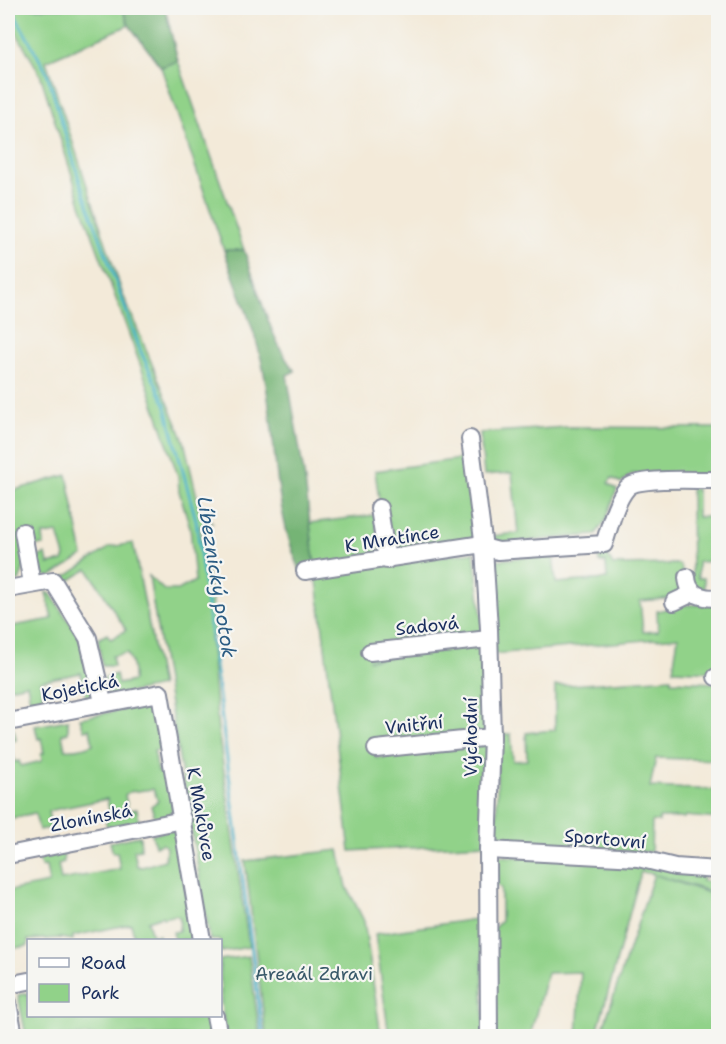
<svg xmlns="http://www.w3.org/2000/svg" width="726" height="1044" font-family="'Shantell Sans',sans-serif">
  <rect width="100%" height="100%" fill="#f6f6f2"/>
  <filter id="ink" filterUnits="userSpaceOnUse"><feTurbulence type="fractalNoise" baseFrequency=".0167" numOctaves="2"/><feDisplacementMap in="SourceGraphic" scale="12" xChannelSelector="R" yChannelSelector="G"/><feConvolveMatrix kernelMatrix="1 2 1 2 8 2 1 2 1" color-interpolation-filters="sRGB"/></filter>
  <filter id="wash" filterUnits="userSpaceOnUse"><feTurbulence type="fractalNoise" baseFrequency=".008" numOctaves="4" result="noise"/><feDisplacementMap in="SourceGraphic" scale="24" xChannelSelector="R" yChannelSelector="G"/><feGaussianBlur stdDeviation="1.35" result="paint"/><feColorMatrix in="noise" values="0 0 0 0 0 0 0 0 0 0 0 0 0 0 0 0 0 1.4 0 .05"/><feComposite in="paint" operator="in"/></filter>
  <g filter="url(#wash)">
    <rect width="100%" height="100%" fill="#f3ead9"/>
    <!-- green -->
    <g fill="#91d289" stroke="#568074" stroke-width="1.5">
      <polygon points="8,8 122,8 129,25 46,61 122,292 184,441 201,514 213,523 200,526 217,636 210,636 218,730 249,947 221,952 220,940 210,940 154,610 149,576 164,590 178,590 195,581 190,527 179,491 178,476 147,383 81,204 40,74 8,18"/>
      <polygon points="178,61 244,250 224,250 161,67"/>
      <polygon points="567,427 718,428 718,475 632,474 621,483 612,478 608,483 617,489 606,520 595,535 493,544 491,536 518,533 512,473 484,475 480,433"/>
      <polygon points="467,458 477,540 392,552 380,506 375,471"/>
      <polygon points="67,475 83,556 50,577 37,573 34,558 46,554 48,564 63,561 65,556 58,533 43,535 44,545 32,546 19,581 8,583 8,570 12,569 8,554 8,492"/>
      <polygon points="691,489 697,489 697,517 718,517 718,561 698,562 698,578 704,578 704,589 698,589 692,581"/>
      <polygon points="375,515 380,559 315,568 310,523"/>
      <path d="M133 543 161 686 113 696 107 692 104 678 116 674 118 684 133 681C134 671 132 662 127 653L112 656 114 666H102L98 639 107 634 111 639 126 630 88 569 64 584 61 580 110 547Z"/>
      <polygon points="598,551 605,551 613,565 679,564 682,569 682,590 674,598 640,601 643,632 658,631 657,611 684,605 718,604 718,672 673,670 678,637 494,654 493,619 497,618 492,566 495,560 553,555 556,583 607,579 606,562 599,562"/>
      <polygon points="474,552 484,634 368,660 484,646 487,733 374,747 376,758 487,744 486,844 350,851 316,573"/>
      <polygon points="46,592 51,594 81,640 92,694 87,701 81,673 40,681 45,709 32,711 27,684 8,688 8,627 52,619"/>
      <polygon points="671,678 671,681 718,683 718,760 656,758 650,787 718,790 718,819 685,816 684,818 659,818 659,822 652,821 651,852 496,845 498,734 511,734 513,761 527,760 526,733 555,730 555,686"/>
      <path d="M152 704 157 707 164 749 154 751 158 772 167 771 173 809 168 816 155 818 151 806 158 801 153 789 129 792 125 795 128 810 137 809 139 821 107 827 105 817 110 815 107 799 48 811 51 828 39 830 35 813 8 819V732L14 730 16 740 10 742 15 762 19 761 21 766 42 761 41 754 44 753 41 738 38 739 35 726 68 720V733L62 734 65 749C75 750 84 748 93 744L90 729 84 730 80 718Z"/>
      <polygon points="171,830 177,834 193,937 190,940 175,940 173,932 179,931 180,918 176,915 163,918 162,916 148,921 152,936 159,935 159,940 135,940 131,924 73,936 73,940 60,938 28,940 28,946 8,949 8,891 49,883 46,866 41,867 39,856 49,857 63,852 64,862 58,864 61,880 120,869 117,852 113,853 110,842 140,836 141,849 134,850 137,866 142,867 165,860 166,847 162,844 155,846 152,834"/>
      <polygon points="339,850 347,887 364,921 381,1036 266,1036 245,861"/>
      <polygon points="501,856 634,862 703,873 702,881 718,882 718,877 718,894 656,875 718,896 718,1007 709,1036 638,1036 604,1025 654,874 641,872 596,1036 577,1036 581,972 547,973 530,1036 494,1036 493,929 501,921 501,888 494,882 495,859"/>
      <polygon points="482,918 484,1036 389,1036 375,934"/>
      <polygon points="249,956 260,1036 226,1036 221,1004 220,960"/>
      <polygon points="28,993 28,1016 207,1016 211,1036 26,1036 18,995"/>
    </g>
    <!-- forest -->
    <g fill="#74b475" stroke="#48726a" stroke-width="1.5">
      <polygon points="122,8 165,8 178,61 161,67 129,25"/>
      <path d="M224 250H244C256 283 273 347 295 371L287 375 305 480 315 568 300 570C272 508 277 434 263 368 255 328 237 289 224 250Z"/>
    </g>
    <g fill="none" stroke-linecap="round" stroke-linejoin="round">
      <!-- stream -->
      <polyline stroke="#49b1c8" stroke-width="3" points="11,8 47,73 80,182 141,352 165,404 196,520 263,1036"/>
    </g>
  </g>
  <g filter="url(#ink)">
    <g fill="none" stroke-linecap="round" stroke-linejoin="round">
      <defs>
        <g id="minor">
          <polyline points="470,439 484,548 489,629 492,737 488,850 489,1036"/>
          <polyline points="379,508 387,560"/>
          <polyline points="23,532 32,584"/>
          <path d="M305 571 476 545 498 551 604 544C610 526 615 502 627 488 638 476 700 481 718 480"/>
          <path d="M687 577C688 596 703 598 718 598"/>
          <polyline points="8,589 53,581 88,638 103,702"/>
          <polyline points="674,602 693,593"/>
          <polyline points="370,652 489,639"/>
          <polyline points="716,677 718,677"/>
          <polyline points="8,722 160,693 202,940"/>
          <polyline points="376,749 492,737"/>
          <polyline points="488,850 638,858 675,867 718,870"/>
          <polyline points="8,855 183,820"/>
          <polyline points="8,985 28,981"/>
          <polyline points="8,1003 14,1036"/>
          <polyline points="215,1016 219,1036"/>
        </g>
      </defs>
      <!-- minor casing -->
      <use href="#minor" stroke="#878c9c" stroke-width="20"/>
      <!-- minor -->
      <use href="#minor" stroke="#fff" stroke-width="16"/>
    </g>
  </g>
  <g text-anchor="middle" dominant-baseline="central" stroke-width="4.5" stroke-linejoin="round" paint-order="stroke">
    <!-- street labels -->
    <g font-size="18" fill="#1b2f5e" stroke="#f6f6f2">
      <text transform="translate(392 539) rotate(-9)">K Mratínce</text>
      <text transform="translate(427 626) rotate(-6)">Sadová</text>
      <text transform="translate(80 688) rotate(-11)">Kojetická</text>
      <text transform="translate(414 725) rotate(-6)">Vnitřní</text>
      <text transform="translate(471 737) rotate(-90)">Východní</text>
      <text transform="translate(201 814) rotate(80)">K Makůvce</text>
      <text transform="translate(91 818) rotate(-11)">Zlonínská</text>
      <text transform="translate(605 839) rotate(5)">Sportovní</text>
    </g>
    <!-- park labels -->
    <g font-size="18" fill="#385869" stroke="#f6f6f2">
      <text x="314" y="974">Areaál Zdravi</text>
    </g>
    <!-- water labels -->
    <g font-size="20" font-style="italic" fill="#2b5c83" stroke="#f6f6f2">
      <text transform="translate(217 577) rotate(81)">Líbeznický potok</text>
    </g>
  </g>
  <!-- margin -->
  <rect width="726" height="1044" fill="none" stroke="#f6f6f2" stroke-width="30"/>
  <!-- legend -->
  <rect x="27" y="939" width="195" height="78" fill="#f6f6f2" stroke="#9ea6b7" stroke-width="1.5"/>
  <rect x="39" y="958" width="30" height="9" fill="#ffffff" stroke="#9ea6b7" stroke-width="1.5"/>
  <text x="81" y="969" font-size="18" fill="#1b2f5e">Road</text>
  <rect x="39" y="984" width="30" height="18" fill="#91d289" stroke="#9ea6b7" stroke-width="1.5"/>
  <text x="81" y="999" font-size="18" fill="#1b2f5e">Park</text>
</svg>
